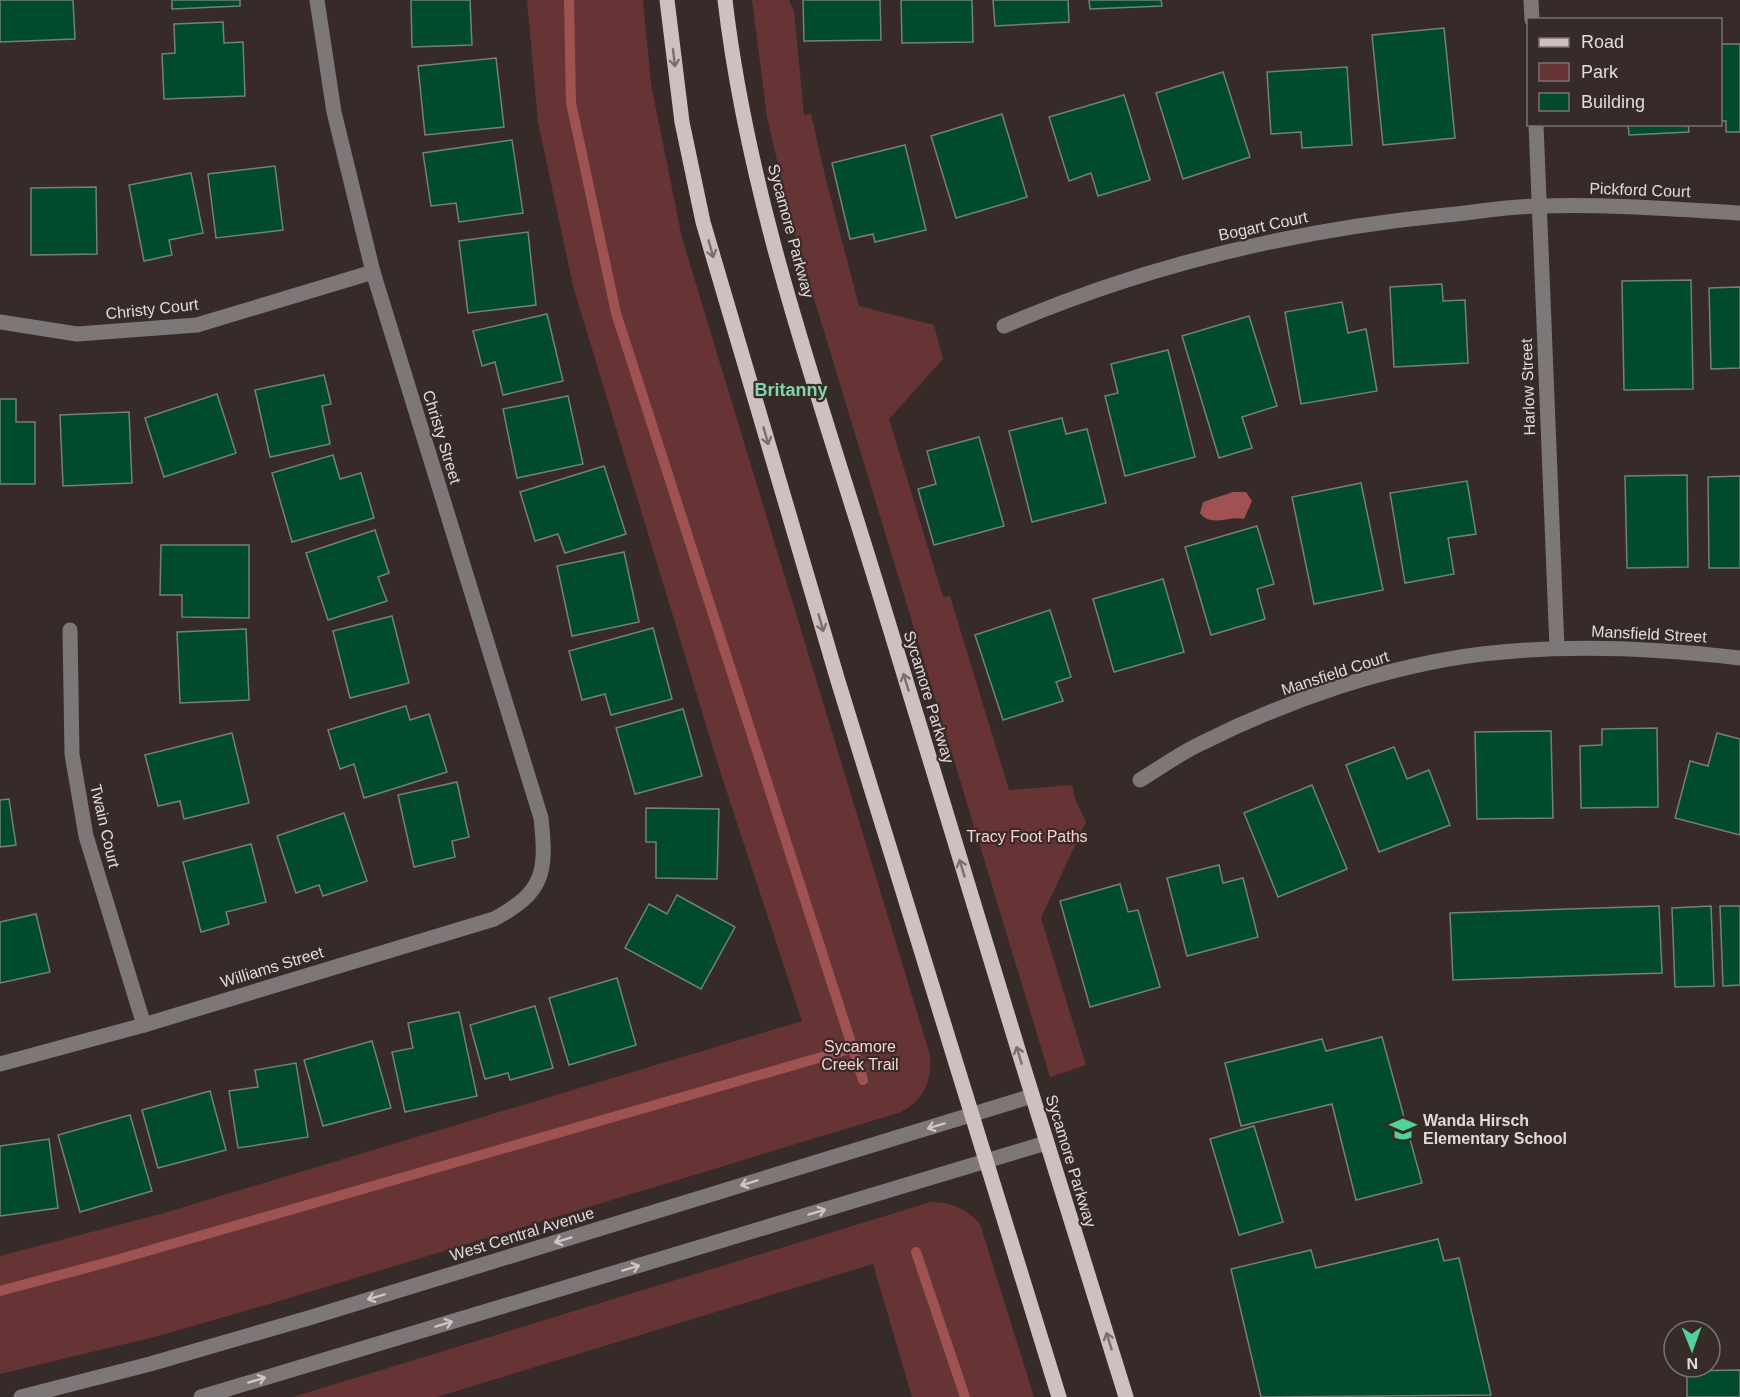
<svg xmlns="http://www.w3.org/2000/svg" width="1740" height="1397" font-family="Helvetica,sans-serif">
  <rect width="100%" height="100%" fill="#372b2a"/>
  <!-- green -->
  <g fill="#673435">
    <path d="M527 0H643L651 84 682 238 930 1055C932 1081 924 1099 901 1112L286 1299 158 1336 0 1374V1256L164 1213 802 1021 720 771 573 286 538 122Z"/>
    <polygon points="752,0 789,0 794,11 804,115 811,114 825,176 859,306 934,325 943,359 889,419 943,597 950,596 1009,790 1072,785 1075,799 1086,822 1041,918 1086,1065 1050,1077 793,229 767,117"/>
    <path d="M931 1202C952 1202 966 1209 980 1224L1034 1397H912L873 1264 437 1397H293Z"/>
  </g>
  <!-- water -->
  <path fill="#a05253" d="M1233 492H1246L1252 501 1244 519C1229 515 1212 528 1200 513L1203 502Z"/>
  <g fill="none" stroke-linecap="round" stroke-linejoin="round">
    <!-- stream -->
    <g stroke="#a05253" stroke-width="10">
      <polyline points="569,0 571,103 616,313 863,1080"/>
      <polyline points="916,1252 965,1397"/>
      <polyline points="0,1291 116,1260 853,1048"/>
    </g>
  </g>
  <!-- building -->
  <g fill="#004b2e" stroke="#748079" stroke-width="1.5">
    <polygon points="0,0 73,0 75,39 0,42"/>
    <polygon points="172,0 240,0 240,6 172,9"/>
    <polygon points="411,0 470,0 472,45 412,47"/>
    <polygon points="803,0 880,0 881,40 804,41"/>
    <polygon points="901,0 972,0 973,42 902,43"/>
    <polygon points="993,0 1068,0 1069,22 995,26"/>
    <polygon points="1089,0 1161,0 1162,6 1090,9"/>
    <polygon points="223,22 224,43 243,42 245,96 164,99 162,54 175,53 174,24"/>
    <polygon points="1444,28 1455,138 1383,145 1372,35"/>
    <polygon points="1720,44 1740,44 1740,132 1726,132 1726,121 1720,121"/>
    <polygon points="496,58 504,127 425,135 418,66"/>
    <polygon points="1347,67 1352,145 1302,148 1301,132 1271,134 1267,72"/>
    <polygon points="1223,72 1250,157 1183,179 1156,93"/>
    <polygon points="1124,95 1150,180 1098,196 1091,173 1069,181 1049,117"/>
    <polygon points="1002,114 1027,197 956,218 931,136"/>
    <polygon points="1628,124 1688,124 1689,132 1629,135"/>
    <polygon points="512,140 523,213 459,222 456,203 431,206 423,153"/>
    <polygon points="905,145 926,230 875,242 873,234 850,239 832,163"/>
    <polygon points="275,166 283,230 216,238 208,174"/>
    <polygon points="191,173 203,233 169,240 172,255 144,261 129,185"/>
    <polygon points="96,187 97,254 31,255 31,188"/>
    <polygon points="528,232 536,305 468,313 459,241"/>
    <polygon points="1691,280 1693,389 1624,390 1622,281"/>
    <polygon points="1442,284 1443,301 1465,300 1468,363 1394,367 1390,287"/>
    <polygon points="1740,287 1740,368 1711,369 1709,288"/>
    <polygon points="1342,302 1348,333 1366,329 1377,391 1301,404 1285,312"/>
    <polygon points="547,314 563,381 503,395 495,362 482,366 473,331"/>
    <polygon points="1249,316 1277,406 1242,417 1252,448 1219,458 1182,336"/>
    <polygon points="1168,350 1195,457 1125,476 1105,396 1118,393 1111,364"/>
    <polygon points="324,375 331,404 322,406 330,444 270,457 255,390"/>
    <polygon points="217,394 236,453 164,477 145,418"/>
    <polygon points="568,396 583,464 517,478 503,409"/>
    <polygon points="0,399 16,399 16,422 35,422 35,484 0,484"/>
    <polygon points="129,412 132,483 63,486 60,415"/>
    <polygon points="1062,418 1066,434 1087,429 1106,503 1032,522 1009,431"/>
    <polygon points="979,437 1004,526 934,545 918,489 936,484 927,451"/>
    <polygon points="333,455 340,479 361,473 374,518 292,542 272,473"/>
    <polygon points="604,466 626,534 565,553 558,534 535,541 520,492"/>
    <polygon points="1687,475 1688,567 1627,568 1625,476"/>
    <polygon points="1740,476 1740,568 1709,568 1708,477"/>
    <polygon points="1467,481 1476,534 1448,538 1454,574 1405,583 1390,493"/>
    <polygon points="1361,483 1383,590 1314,604 1292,497"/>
    <polygon points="1257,526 1274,584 1257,589 1265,619 1211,635 1185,547"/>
    <polygon points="375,530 389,573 378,577 387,601 328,620 306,553"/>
    <polygon points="161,545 249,545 249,618 182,617 182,595 160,595"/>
    <polygon points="624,552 639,622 572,636 557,566"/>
    <polygon points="1163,579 1184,652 1114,672 1093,599"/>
    <polygon points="1050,610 1071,677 1056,682 1063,701 1003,720 975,635"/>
    <polygon points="392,616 409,683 350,698 333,631"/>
    <polygon points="653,628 672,699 611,715 605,694 582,700 569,651"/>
    <polygon points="246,629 249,700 180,703 177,632"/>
    <polygon points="406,706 410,720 429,714 447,772 364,798 354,764 340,769 328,730"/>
    <polygon points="683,709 702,776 635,794 616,728"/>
    <polygon points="1657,728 1658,807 1581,808 1580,746 1602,745 1602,729"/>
    <polygon points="1551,731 1553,818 1477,819 1475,732"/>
    <polygon points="232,733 249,803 184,819 180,801 158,806 145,755"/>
    <polygon points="1717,733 1740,739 1740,835 1675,818 1690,761 1708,766"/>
    <polygon points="1394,747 1407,779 1429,770 1450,825 1379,852 1346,765"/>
    <polygon points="457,782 469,837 452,841 455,857 414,867 398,795"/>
    <polygon points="1312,785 1347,869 1278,897 1244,813"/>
    <polygon points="9,799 16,845 0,847 0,800"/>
    <polygon points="646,808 719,809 717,879 656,878 656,842 646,842"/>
    <polygon points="344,813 367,881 323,896 319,885 296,893 277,836"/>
    <polygon points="251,844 266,902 226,912 229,924 201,932 183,862"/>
    <polygon points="1219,865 1223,883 1243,878 1258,937 1187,956 1167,878"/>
    <polygon points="1120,884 1128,912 1138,910 1160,987 1090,1007 1060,901"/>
    <polygon points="677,895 735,927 701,989 625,948 649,904 667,914"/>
    <polygon points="1659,906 1662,973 1453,980 1450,913"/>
    <polygon points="1711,906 1714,986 1675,987 1672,908"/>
    <polygon points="1720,906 1740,906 1740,985 1723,986"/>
    <polygon points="36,914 50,972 0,983 0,922"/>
    <polygon points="617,978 636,1045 569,1065 549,998"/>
    <polygon points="535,1006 553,1068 510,1080 508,1073 485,1079 470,1025"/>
    <polygon points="459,1012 477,1096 405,1112 392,1052 413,1048 408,1023"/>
    <polygon points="1382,1037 1422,1183 1356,1200 1332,1104 1241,1126 1225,1063 1322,1039 1326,1051"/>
    <polygon points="372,1041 391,1108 323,1126 304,1060"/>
    <polygon points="296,1063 308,1137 238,1148 229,1091 258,1087 255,1070"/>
    <polygon points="210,1091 226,1150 158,1168 142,1110"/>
    <polygon points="130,1115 152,1191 80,1212 58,1135"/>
    <polygon points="1254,1126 1283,1222 1239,1235 1210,1139"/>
    <polygon points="49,1139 58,1208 0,1216 0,1146"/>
    <polygon points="1438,1239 1444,1261 1459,1258 1491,1395 1261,1397 1231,1269 1311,1250 1316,1268"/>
    <polygon points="1740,1370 1740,1397 1687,1397 1687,1371"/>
  </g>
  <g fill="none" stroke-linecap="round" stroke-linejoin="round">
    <!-- minor -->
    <g stroke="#7e7777" stroke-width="15">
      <polyline points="1531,0 1532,20"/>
      <polyline points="1536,124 1557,648"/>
      <polyline points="0,322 77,334 197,325 373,272"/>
      <path d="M1004 326C1146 265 1293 230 1446 215 1477 212 1509 206 1541 206 1607 204 1674 209 1740 213"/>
      <polyline points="70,630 72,754 86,836 144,1025"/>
      <path d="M1140 780C1160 768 1180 753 1202 743 1288 700 1386 666 1482 654 1568 644 1654 648 1740 658"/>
      <path d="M0 1064 144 1025 494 919C544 892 547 873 541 818L373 272 334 112 317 0"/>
      <polyline points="21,1397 150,1364 312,1317 1032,1096"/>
      <polyline points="201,1397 1046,1143"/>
    </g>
    <!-- major -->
    <g stroke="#cec0c0" stroke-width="15">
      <polyline points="667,0 682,122 703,222 838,681 1059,1397"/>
      <path d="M725 0C748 197 817 390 875 579 958 852 1040 1125 1126 1397"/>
    </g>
  </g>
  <!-- one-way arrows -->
  <defs><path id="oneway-shaft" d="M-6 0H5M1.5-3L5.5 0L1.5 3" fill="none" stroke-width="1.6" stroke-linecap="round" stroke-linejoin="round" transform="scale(1.5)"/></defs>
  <g stroke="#7b6e6e">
    <use href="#oneway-shaft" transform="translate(674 58) rotate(83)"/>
    <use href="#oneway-shaft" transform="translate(711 249) rotate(74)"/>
    <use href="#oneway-shaft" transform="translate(766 436) rotate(74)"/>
    <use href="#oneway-shaft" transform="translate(821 623) rotate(74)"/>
    <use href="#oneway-shaft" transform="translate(906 682) rotate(-107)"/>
    <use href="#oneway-shaft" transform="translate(962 868) rotate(-107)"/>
    <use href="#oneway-shaft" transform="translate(1019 1055) rotate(-107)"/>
    <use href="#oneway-shaft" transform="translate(1109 1341) rotate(-107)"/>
  </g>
  <g stroke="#cec6c6">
    <use href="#oneway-shaft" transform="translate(936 1126) rotate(163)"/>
    <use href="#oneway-shaft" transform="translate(749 1183) rotate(163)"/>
    <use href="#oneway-shaft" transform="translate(817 1212) rotate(-17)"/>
    <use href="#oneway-shaft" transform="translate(563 1240) rotate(163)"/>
    <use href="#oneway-shaft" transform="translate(631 1268) rotate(-17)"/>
    <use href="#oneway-shaft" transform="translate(376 1297) rotate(163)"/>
    <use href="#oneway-shaft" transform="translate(444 1324) rotate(-17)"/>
    <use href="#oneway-shaft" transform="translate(257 1380) rotate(-17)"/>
  </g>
  <!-- icons -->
  <defs>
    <symbol id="school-bare" viewBox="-9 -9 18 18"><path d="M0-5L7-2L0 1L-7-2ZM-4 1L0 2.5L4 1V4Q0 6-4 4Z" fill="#51d397" stroke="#372b2a" stroke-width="2.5" paint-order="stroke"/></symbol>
  </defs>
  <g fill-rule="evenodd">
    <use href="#school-bare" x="1384" y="1110" width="38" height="38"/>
  </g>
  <g text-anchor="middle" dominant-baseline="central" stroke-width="4.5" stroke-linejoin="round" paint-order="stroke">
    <!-- street labels -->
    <g font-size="16" fill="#e2dada" stroke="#372b2a">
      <text transform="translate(1640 190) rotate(2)">Pickford Court</text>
      <text transform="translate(1263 226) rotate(-12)">Bogart Court</text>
      <text transform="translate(791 231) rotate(75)">Sycamore Parkway</text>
      <text transform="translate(152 309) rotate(-6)">Christy Court</text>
      <text transform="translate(1528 387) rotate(-92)">Harlow Street</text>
      <text transform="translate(442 437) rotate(73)">Christy Street</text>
      <text transform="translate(1649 634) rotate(3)">Mansfield Street</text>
      <text transform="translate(1335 673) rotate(-18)">Mansfield Court</text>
      <text transform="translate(929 697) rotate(73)">Sycamore Parkway</text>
      <text transform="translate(105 826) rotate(77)">Twain Court</text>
      <text transform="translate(272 967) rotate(-17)">Williams Street</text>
      <text transform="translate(1071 1161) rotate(73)">Sycamore Parkway</text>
      <text transform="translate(522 1234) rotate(-17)">West Central Avenue</text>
    </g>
    <!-- park labels -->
    <g font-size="16" fill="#fecfce" stroke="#372b2a">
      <text x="1027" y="836">Tracy Foot Paths</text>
      <text x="860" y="1046">Sycamore<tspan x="860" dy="18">Creek Trail</tspan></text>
    </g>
    <!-- poi labels -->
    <g font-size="16" font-weight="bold" fill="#e2dada" stroke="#372b2a" text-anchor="start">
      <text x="1423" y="1120">Wanda Hirsch<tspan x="1423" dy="18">Elementary School</tspan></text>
    </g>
    <!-- neighbourhood labels -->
    <g font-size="18" font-weight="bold" fill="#84d4aa" stroke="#372b2a">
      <text x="791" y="390">Britanny</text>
    </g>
  </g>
  <!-- legend -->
  <rect x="1527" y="18" width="195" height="108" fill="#372b2a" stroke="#7b7170" stroke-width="1.5"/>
  <rect x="1539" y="38" width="30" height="9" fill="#cec0c0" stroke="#7b7170" stroke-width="1.5"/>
  <text x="1581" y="48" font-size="18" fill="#e2dada">Road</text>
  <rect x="1539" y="63" width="30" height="18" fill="#673435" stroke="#7b7170" stroke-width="1.5"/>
  <text x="1581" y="78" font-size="18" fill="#e2dada">Park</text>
  <rect x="1539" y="93" width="30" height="18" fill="#004b2e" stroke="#7b7170" stroke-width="1.5"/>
  <text x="1581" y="108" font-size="18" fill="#e2dada">Building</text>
  <!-- north arrow -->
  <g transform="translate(1692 1349) rotate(179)"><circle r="28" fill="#372b2a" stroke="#7b7170" stroke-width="1.5"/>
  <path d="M0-4.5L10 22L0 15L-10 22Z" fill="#51d397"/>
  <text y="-9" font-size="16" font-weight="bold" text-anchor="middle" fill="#e2dada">N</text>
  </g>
</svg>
